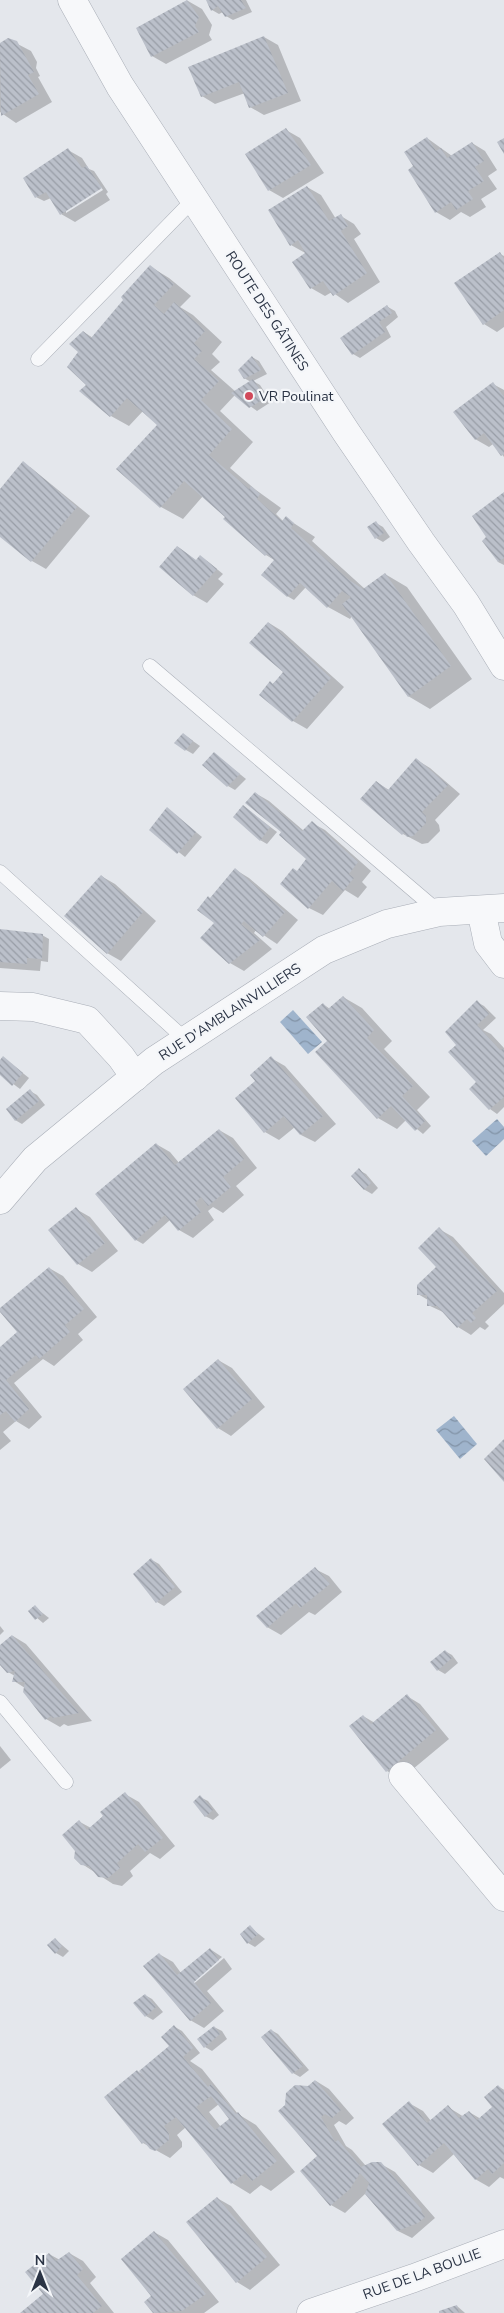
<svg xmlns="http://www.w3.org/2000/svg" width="504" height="2313" font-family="'Nunito Sans',sans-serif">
  <defs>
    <pattern id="water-waves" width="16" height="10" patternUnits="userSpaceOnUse" patternTransform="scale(1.25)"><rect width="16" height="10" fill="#9fb4cc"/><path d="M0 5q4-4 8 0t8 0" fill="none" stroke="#8293a7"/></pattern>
    <pattern id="building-back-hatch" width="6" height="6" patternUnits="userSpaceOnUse" patternTransform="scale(1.25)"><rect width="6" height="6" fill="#bbc0ca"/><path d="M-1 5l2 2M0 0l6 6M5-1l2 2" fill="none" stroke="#989da6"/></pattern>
  </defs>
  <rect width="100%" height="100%" fill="#e4e7ec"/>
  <!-- water -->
  <g fill="url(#water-waves)">
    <polygon points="293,1010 322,1042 308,1054 280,1022"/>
    <polygon points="497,1119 504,1127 504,1139 486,1156 472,1141"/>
    <polygon points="454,1416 477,1444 460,1459 436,1430"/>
  </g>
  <!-- shadow -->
  <g fill="#0003" fill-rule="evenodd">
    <polygon points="208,0 246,0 252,12 233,20 226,16 223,12 219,14 212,10"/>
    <polygon points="188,1 202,9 212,25 209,35 212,40 166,64 152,56 137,29"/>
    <polygon points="264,37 278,45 301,101 264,115 250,107 245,93 215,104 202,96"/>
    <polygon points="8,39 31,51 37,62 36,68 40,76 38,77 52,102 16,123 0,112 0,44"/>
    <polygon points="286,130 300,138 324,173 283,198 269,190"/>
    <polygon points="427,138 452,156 472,143 485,151 497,170 488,176 497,189 481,199 486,207 470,217 461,212 450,220 436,212 415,167"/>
    <path d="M68 150 82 158 89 169 94 171 108 192 106 194 110 200 75 222 61 214 51 198 44 201 36 197ZM101 187 103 190 66 213V210Z"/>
    <polygon points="307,187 321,195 336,219 341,216 354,224 361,234 354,239 380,282 348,303 332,292 325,296 311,288 307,254 291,245"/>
    <polygon points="500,254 504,256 504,327 497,332 484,324"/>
    <polygon points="151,267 169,278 191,296 180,307 193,315 222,342 212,354 220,362 211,370 236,392 251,382 244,378 252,357 259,361 267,374 253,381 260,385 271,402 257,411 235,395 220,411 253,442 230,468 256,490 281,508 276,514 283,521 286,518 315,537 312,541 365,589 385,574 407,587 472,679 430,709 408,696 352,616 350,619 328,607 306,587 294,600 287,596 276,561 266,555 203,496 183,519 161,507 118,469 158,425 143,411 129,426 111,416 88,385 80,352 84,332 93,338"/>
    <polygon points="388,307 395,311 398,317 386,327 391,337 360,358 353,354"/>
    <polygon points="493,384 504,390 504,457 493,444 489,447 475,439"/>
    <polygon points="30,467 90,516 46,569 32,561 0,536 0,491"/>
    <polygon points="504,494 504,565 498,562 488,537"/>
    <polygon points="376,523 383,527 390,537 383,542 376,538"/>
    <polygon points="177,547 197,561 207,561 223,574 218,579 224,584 207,603 193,595"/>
    <polygon points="269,623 282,631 344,687 307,729 293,721 261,695 285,672"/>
    <polygon points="183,734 200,746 193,754 186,750"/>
    <polygon points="215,754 246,779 235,790 228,786"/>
    <polygon points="417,760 430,768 460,794 435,820 439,825 440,831 428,843 422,844 403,834 376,782 389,790"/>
    <polygon points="255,793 269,801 304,831 312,823 325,830 371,871 362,882 367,887 358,898 345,890 323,915 309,908 297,872 308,859 283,832"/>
    <polygon points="243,806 277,832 267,844 260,840"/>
    <polygon points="168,809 202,837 185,857 151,830"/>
    <polygon points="236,870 249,878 298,920 277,944 256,930 254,933 272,949 244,971 230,963 215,923 211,899"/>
    <polygon points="101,876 115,884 156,921 121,961 107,953"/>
    <polygon points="0,931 42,935 49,939 48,962 41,961 40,971 0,968"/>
    <polygon points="343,997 362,1008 392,1041 384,1049 430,1097 417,1110 431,1126 423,1134 406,1120 397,1129 378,1118 317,1052 329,1041 323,1004 330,1009"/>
    <polygon points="477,1002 484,1006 496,1018 483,1030 491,1034 504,1048 504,1107 497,1114 490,1109 471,1089 479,1083 458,1045"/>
    <polygon points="4,1058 29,1078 20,1089 0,1074 0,1062"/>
    <polygon points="271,1058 285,1066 336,1124 315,1142 301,1135 295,1127 279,1140 265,1132 236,1099 256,1081"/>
    <polygon points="30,1091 37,1095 45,1105 22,1124 15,1120"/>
    <polygon points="219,1130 233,1138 257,1168 236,1186 244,1195 223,1213 213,1207 208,1211 214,1220 193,1238 179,1230 170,1220 143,1244 136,1240 156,1144 170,1152 180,1164"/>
    <polygon points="359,1170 366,1174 378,1188 372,1194 365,1190 353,1176"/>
    <polygon points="76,1209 90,1217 118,1251 92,1272 78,1264"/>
    <polygon points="439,1229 453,1237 504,1293 504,1304 485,1322 489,1326 485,1330 480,1327 471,1335 458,1327 445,1313 428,1305 428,1300 418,1294 437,1267"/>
    <polygon points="49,1268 63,1276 97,1317 78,1334 83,1340 54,1366 43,1359 14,1383 42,1417 29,1429 16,1421 3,1432 11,1441 0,1450 0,1348 22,1337 0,1310"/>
    <polygon points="218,1360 232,1368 265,1407 231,1436 218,1428"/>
    <polygon points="152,1560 159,1564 182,1592 164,1606 157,1602 134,1574"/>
    <polygon points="315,1569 329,1576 342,1592 315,1615 309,1612 281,1635 267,1627"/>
    <polygon points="35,1607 49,1618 43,1623 29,1611"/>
    <polygon points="0,1626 4,1631 0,1635"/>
    <polygon points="13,1636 26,1644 92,1721 68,1726 64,1724 60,1727 46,1719 25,1688 14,1681 15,1676 8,1672 0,1663 0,1647"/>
    <polygon points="445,1651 452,1655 458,1663 445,1674 438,1670 432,1662"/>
    <polygon points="407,1696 420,1704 449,1739 401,1779 387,1771 363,1716 375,1723"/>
    <polygon points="0,1746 11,1760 0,1769"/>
    <polygon points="125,1794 139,1802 175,1846 160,1859 150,1853 130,1871 133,1876 122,1886 113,1884 82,1864 80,1822 91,1828"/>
    <polygon points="200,1797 208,1801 219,1815 213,1820 205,1816"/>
    <polygon points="250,1927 265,1939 255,1947 248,1943"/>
    <polygon points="55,1939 69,1951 63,1957 56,1953"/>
    <polygon points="210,1949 222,1957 189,1985 190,1987 224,1958 232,1969 207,1991 224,2011 204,2028 190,2020 159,1954 173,1962 181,1973"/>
    <polygon points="145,1995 152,1999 163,2012 153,2020 146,2016 135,2004"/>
    <path d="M175 2027 182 2031 200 2053 190 2061 202 2069 238 2114 256 2125 295 2172 271 2191 261 2185 250 2194 232 2183 186 2127 177 2135 182 2142V2147L170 2158 143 2143 137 2071 144 2075 169 2047ZM219 2104 231 2119 221 2127 209 2112Z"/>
    <polygon points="214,2027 222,2031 227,2039 212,2051 205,2047"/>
    <polygon points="271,2030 278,2034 309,2070 300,2077 293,2073 263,2037"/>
    <polygon points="316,2081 329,2089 354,2118 346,2125 339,2121 334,2125 346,2146 352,2150 366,2166 381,2164 395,2172 435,2218 412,2238 398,2231 366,2193 345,2213 331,2205 319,2156 309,2087"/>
    <polygon points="498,2086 504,2090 504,2179 500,2177 489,2187 475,2179 454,2154 433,2173 419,2165 409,2103 423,2111 431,2121 448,2107 464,2117 469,2112 481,2119 494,2108"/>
    <polygon points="217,2198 231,2206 280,2265 250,2290 237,2282"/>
    <polygon points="154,2232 168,2240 219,2302 204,2313 155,2313 146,2302 153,2296"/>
    <polygon points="69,2253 83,2261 96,2277 90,2283 114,2313 23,2313 44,2294 49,2254 60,2260"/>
    <polygon points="457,2306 465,2313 440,2313"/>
  </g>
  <!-- building -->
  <g fill="url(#building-back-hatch)" fill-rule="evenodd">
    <polygon points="187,0 199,17 195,26 199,32 151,57 136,28"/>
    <polygon points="206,0 241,0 246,8 225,17 218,6 211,11"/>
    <polygon points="264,36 288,93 249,108 239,82 201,97 188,67"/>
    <polygon points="8,38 17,41 34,72 28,75 39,94 1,116 0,43"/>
    <polygon points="286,128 311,165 268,191 245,154"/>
    <polygon points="427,137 436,151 441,148 447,158 472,142 484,161 475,167 484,181 468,191 473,199 456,210 451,202 435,213 408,170 413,166 404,152"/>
    <polygon points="504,138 504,154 497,142"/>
    <polygon points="68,148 82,168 87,166 102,188 60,215 46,192 35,198 23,178"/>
    <polygon points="307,186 329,221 341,214 348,226 341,231 367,273 333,296 323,281 310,289 292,262 305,253 298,240 290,246 268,210"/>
    <polygon points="500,252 504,259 504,310 483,325 454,283"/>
    <polygon points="150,265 174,284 154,305 164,314 174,302 205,331 194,343 202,351 194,359 219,381 201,400 232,429 209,455 249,489 251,486 260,494 257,499 282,521 286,516 294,523 291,528 349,580 363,589 385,573 451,666 408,697 342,604 351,597 342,591 327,608 300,583 287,597 261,575 274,560 267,554 265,556 223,519 225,517 184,481 160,508 116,469 157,425 127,398 110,417 79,391 86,385 67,367 78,352 69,344 83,331 91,338 123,300 121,297"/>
    <polygon points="387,305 392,313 379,322 385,332 352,355 340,338"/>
    <polygon points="252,356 261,370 244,379 238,370"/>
    <polygon points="253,379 265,398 249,408 231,393"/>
    <polygon points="493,382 504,397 504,454 501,456 484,433 475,440 453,412"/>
    <polygon points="23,461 77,507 31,562 0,537 0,489"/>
    <polygon points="504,492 504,558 498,562 482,541 486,537 472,516"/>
    <polygon points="376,521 384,533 375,539 367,527"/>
    <polygon points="177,546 196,560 200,555 217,569 193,596 159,567"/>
    <polygon points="268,622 331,678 292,722 259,695 270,681 273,684 283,672 249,643"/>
    <polygon points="183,733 193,741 185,751 174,743"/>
    <polygon points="214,752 240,774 227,787 202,765"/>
    <polygon points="416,758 448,785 422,812 426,816 426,823 413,836 407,837 404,833 402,835 360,799 376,781 388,790"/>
    <polygon points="255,792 302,831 312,821 358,862 349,874 354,878 343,891 332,881 308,909 280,884 293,868 297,871 306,859 279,835 281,832 245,803"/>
    <polygon points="243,805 270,827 260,841 233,817"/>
    <polygon points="167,807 196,832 177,854 149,830"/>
    <polygon points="235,868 285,912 263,937 244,921 241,924 260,940 229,964 200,938 214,923 197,910 208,896 210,898"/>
    <polygon points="101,875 143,912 107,954 64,916"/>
    <polygon points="0,929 43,934 42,959 27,958 27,964 0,962"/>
    <polygon points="343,996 374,1030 367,1038 413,1086 402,1096 425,1121 415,1131 391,1106 377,1119 315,1052 327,1041 306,1017 323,1003 328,1009"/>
    <polygon points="477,1000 489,1014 477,1025 500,1050 504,1049 504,1097 489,1110 469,1089 476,1082 448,1052 456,1045 445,1032"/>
    <polygon points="3,1056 23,1073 12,1086 0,1075 0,1060"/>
    <polygon points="271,1056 323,1116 300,1135 284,1116 264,1133 235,1098 255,1081 250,1075"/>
    <polygon points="30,1089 39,1101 15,1121 6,1109"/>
    <polygon points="219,1129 244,1159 223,1177 231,1187 208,1206 201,1197 195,1203 201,1212 178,1231 165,1215 135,1241 95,1194 156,1143 175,1165"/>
    <polygon points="359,1168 371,1183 364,1190 351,1176"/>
    <polygon points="76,1207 105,1243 77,1265 48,1230"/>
    <polygon points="439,1227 497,1291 472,1313 476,1318 471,1323 467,1319 457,1328 437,1306 427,1306 427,1295 417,1295 417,1285 436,1267 418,1248"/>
    <polygon points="49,1267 84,1309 65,1325 70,1332 39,1359 36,1355 6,1380 29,1409 15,1422 6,1411 0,1415 0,1347 17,1332 0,1312 0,1308"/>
    <polygon points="218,1359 252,1399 217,1429 183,1389"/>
    <polygon points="504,1439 504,1482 484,1459"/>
    <polygon points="151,1558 175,1587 156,1603 133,1574"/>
    <polygon points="315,1567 330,1584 300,1608 296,1603 267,1628 256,1616"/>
    <polygon points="35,1605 43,1614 35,1620 28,1611"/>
    <polygon points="12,1635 79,1713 53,1718 51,1716 45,1720 23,1692 25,1682 12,1682 15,1671 7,1673 0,1665 0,1645"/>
    <polygon points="445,1650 452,1658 437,1671 430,1662"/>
    <polygon points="407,1694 436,1730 386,1772 349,1726 363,1715 371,1724"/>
    <polygon points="125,1792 163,1838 145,1852 138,1844 117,1863 120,1868 108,1878 98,1877 89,1866 81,1865 74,1858 75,1851 62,1835 79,1820 87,1830 103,1816 100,1812"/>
    <polygon points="200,1795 213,1810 205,1817 193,1802"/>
    <polygon points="250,1925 258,1934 247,1944 240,1934"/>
    <polygon points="55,1938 62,1946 55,1954 47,1945"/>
    <polygon points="210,1948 219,1960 194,1982 211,2003 190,2021 143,1966 159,1953 177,1975"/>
    <polygon points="145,1994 156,2007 145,2017 133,2003"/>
    <path d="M174 2025 193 2048 183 2057 208 2087 211 2084 236 2114 238 2112 277 2161 252 2181 245 2173 231 2184 176 2117 164 2126 169 2134V2140L155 2151 150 2149 144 2142 142 2144 104 2097 137 2070 158 2094 139 2071 169 2046 161 2037ZM211 2096 229 2119 215 2130 196 2107Z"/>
    <polygon points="214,2026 220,2034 204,2048 197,2039"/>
    <polygon points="271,2029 303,2066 292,2074 261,2037"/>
    <polygon points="315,2080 341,2110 332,2118 325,2114 321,2117 335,2142 338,2140 361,2167 372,2162 381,2162 422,2210 421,2211 425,2217 418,2223 397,2231 365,2194 369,2183 360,2173 350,2189 330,2206 300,2171 317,2156 278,2111 285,2105 286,2093 295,2085 308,2086"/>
    <polygon points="498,2085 503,2091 504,2089 504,2163 492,2174 488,2169 475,2180 444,2143 418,2166 382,2124 409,2101 427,2123 448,2105 459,2118 469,2111 477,2120 492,2107 484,2097"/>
    <polygon points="217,2197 267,2257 236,2283 186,2222"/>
    <polygon points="154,2231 206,2294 182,2311 153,2313 144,2302 151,2296 121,2259"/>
    <polygon points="69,2252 83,2269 77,2275 102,2306 93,2313 20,2313 43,2294 25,2272 49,2253 56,2261"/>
    <polygon points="457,2305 459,2313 439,2313 439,2311"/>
  </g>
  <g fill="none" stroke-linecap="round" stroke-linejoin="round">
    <defs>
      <g id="service">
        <polyline points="38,359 194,199"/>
        <polyline points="150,666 439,912"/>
        <polyline points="0,872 186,1040"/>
        <polyline points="0,1702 66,1782"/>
      </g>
      <g id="minor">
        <polyline points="72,0 120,86 194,199 346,432 421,542 466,604 504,666"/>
        <polyline points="481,910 488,943 504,964"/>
        <polyline points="0,1006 33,1007 87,1020 121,1057 135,1077"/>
        <polyline points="403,1776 504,1897"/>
        <polyline points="311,2313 414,2278 504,2244"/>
      </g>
      <polyline id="tertiary" points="0,1200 35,1159 154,1061 324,950 387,924 439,912 504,908"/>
    </defs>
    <!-- service casing -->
    <use href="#service" stroke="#a9aeb7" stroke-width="15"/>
    <!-- minor casing -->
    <use href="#minor" stroke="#a9aeb7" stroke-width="29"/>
    <!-- tertiary casing -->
    <use href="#tertiary" stroke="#a9aeb7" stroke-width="29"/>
    <!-- service -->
    <use href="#service" stroke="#f7f8fa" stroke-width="14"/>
    <!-- minor -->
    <use href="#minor" stroke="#f7f8fa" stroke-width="28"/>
    <!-- tertiary -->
    <use href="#tertiary" stroke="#f7f8fa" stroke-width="28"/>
  </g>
  <!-- markers -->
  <circle fill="#d1495b" stroke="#f4f6f9" stroke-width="2" cx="249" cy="396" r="5"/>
  <g text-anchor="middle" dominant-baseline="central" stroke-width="4.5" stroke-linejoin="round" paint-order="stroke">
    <!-- street labels -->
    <g font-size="14" fill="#2b3445" stroke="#f4f6f9">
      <text transform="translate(267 311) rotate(57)">ROUTE DES GÂTINES</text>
      <text transform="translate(230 1012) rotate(-33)">RUE D'AMBLAINVILLIERS</text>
      <text transform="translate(422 2274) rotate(-20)">RUE DE LA BOULIE</text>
    </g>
    <!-- poi labels -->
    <g font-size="14" fill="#2b3445" stroke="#f4f6f9" text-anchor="start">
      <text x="259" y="396">VR Poulinat</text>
    </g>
  </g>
  <!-- north arrow -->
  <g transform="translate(40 2273)" stroke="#f4f6f9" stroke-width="4" paint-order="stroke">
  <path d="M0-4L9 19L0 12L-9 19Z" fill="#2b3445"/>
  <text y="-8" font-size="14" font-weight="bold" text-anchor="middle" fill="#2b3445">N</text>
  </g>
</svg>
